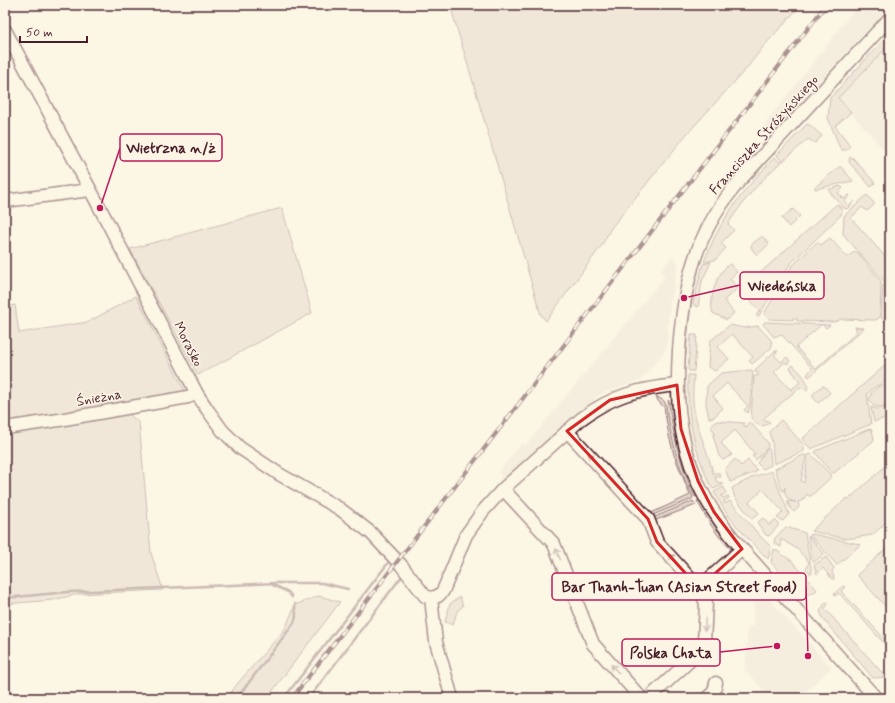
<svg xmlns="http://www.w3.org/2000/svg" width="895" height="703" font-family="Mynerve,sans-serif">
  <rect width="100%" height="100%" fill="#fcf5e5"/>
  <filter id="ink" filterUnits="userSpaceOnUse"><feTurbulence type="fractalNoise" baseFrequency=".025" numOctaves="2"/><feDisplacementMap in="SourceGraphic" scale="8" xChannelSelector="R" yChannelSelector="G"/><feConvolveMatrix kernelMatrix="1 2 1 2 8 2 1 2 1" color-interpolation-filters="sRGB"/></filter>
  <g filter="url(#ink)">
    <!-- built -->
    <g fill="#eee5d7">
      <polygon points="858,5 890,5 890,11 773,137 762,128"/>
      <polygon points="890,44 890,157 838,98"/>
      <polygon points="671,257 679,263 674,282 672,298 670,299 669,304 671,304 669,309 667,346 665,351 641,380 598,395 594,402 577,415 498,485 502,475 498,472 500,470 521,444 526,445 665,276 661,271"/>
      <polygon points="761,590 829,665 832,667 804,693 801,690 791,698 771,698 745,670 748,626 753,626 754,601 756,594"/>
    </g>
    <!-- green -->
    <g fill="#e2d5ca" stroke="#967a7a">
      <path d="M450 5H801L763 47 746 69 685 136 611 228 602 245 546 321 541 315 537 302C508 203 480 104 450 5Z"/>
      <polygon points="890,33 890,44 838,98 851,112 835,126 850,145 847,150 842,150 840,148 828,118 830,98"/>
      <polygon points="807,124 811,126 822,136 815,143 808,139 782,162 777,155"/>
      <path d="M775 157 780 163C760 181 742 202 728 224L734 230 721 243 726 248 715 260 704 262C721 217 742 192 775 157Z"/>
      <polygon points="850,157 853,158 875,183 871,187 849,162"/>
      <path d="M766 161C762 170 751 179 744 186 737 195 730 204 724 213 694 258 690 304 686 356L684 359 687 311 698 262 723 211 745 182Z"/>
      <polygon points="839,167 841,167 853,181 815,189 815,187"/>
      <polygon points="840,186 843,188 838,193 844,199 849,195 850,196 845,201 849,206 855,201 847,209 844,208 828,190"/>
      <polygon points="867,195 874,203 874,205 867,211 862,207 851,218 890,262 890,288 843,234 844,216"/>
      <polygon points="837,204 842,210 841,215 790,264 758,317 756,315 760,311 741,290"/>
      <polygon points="282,208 312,313 198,375 130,249"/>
      <polygon points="793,209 800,216 789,227 782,218"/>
      <polygon points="761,237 763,237 769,244 757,255 752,249 751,245"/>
      <polygon points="830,238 847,257 856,251 881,281 880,317 876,320 842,319 834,322 797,321 797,318 793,318 793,320 769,319 764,314 792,266 817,242 821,245"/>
      <polygon points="711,262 702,281 698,307 694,305 693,303 703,264"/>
      <path d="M730 264 737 272 730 279 738 288 724 300 734 313 727 320 713 313C708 300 717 271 730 264Z"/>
      <polygon points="883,285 885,285 890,291 890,311 889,314 890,319 885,321 882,319 881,317"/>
      <polygon points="136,296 185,391 142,401 130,415 139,423 151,553 163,590 78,594 53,600 5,604 5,307 15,305 19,333 88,322"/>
      <polygon points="765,322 830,325 826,328 822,324 796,347 816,369 857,332 855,327 864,328 809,377 807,375 812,368 781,334 774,337 763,324"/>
      <polygon points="730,325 744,328 758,326 771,340 772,346 771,348 752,364 749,361 753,357 732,334 718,347 729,359 715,371 708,367 710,341"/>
      <polygon points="691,335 697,335 694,371 689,371 688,369"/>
      <path d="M775 351H778L774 355 781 362 787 357 790 361 787 364 785 362 774 372 791 390 800 382 790 368 793 365C799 372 810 380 807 390L800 387 763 419 770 422C762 429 756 426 751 417L754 376H758V373L755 372V370Z"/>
      <polygon points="890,361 890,379 873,388 867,394 871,424 811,449 802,439"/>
      <polygon points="751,370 753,371 750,406 748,413 744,410 748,406 727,383 713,396 723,408 714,417 709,418 706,404 707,386 721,373"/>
      <path d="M688 375H694C693 386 692 398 694 409 697 431 708 451 713 473H720L721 477H715L717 482 723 483V485L713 489C709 484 706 476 704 470 691 439 687 407 688 375Z"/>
      <polygon points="890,382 890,403 881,407 874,406 869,400 871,393 878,387"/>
      <polygon points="822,386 824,386 830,393 818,403 813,397 813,394"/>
      <path d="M656 396 664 401 666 405C671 437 678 467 693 497L692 499 648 517 647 515 690 495 674 455 669 436 664 407 658 401Z"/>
      <path d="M668 400 673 407 699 495 695 497C680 466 673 434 668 400Z"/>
      <polygon points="890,406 890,416 874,422 871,407 877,409"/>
      <polygon points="781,420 804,445 804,451 774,464 772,442 769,432"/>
      <polygon points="717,421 744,423 744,426 747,427 748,423 751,423 768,443 768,447 756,460 752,456 755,454 735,430 721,443 732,455 723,460 719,456 713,435 715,434 711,426"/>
      <polygon points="869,429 872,430 874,439 873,441 834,473 830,471 815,452 816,451"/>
      <polygon points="767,449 769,449 770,451 771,465 763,469 757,463"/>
      <path d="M811 454 830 474 831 477 811 496H809L807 494 803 500 798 502 799 507 794 512 790 508 787 501 796 502C787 501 784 495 785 487L784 491 782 490 775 469 803 455H805L806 456 801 481 804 483 808 455Z"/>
      <polygon points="735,459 741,466 748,460 757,470 756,472 730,482 725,469"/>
      <polygon points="890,462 890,519 872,535 847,539 811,531 847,498 849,499"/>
      <polygon points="772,471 789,514 783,521 777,518 783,512 763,489 749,502 759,513 752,519 735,498 732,488 753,477"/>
      <path d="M724 487 726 493 721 496 723 498 728 496 729 498 724 501 725 504 730 501 761 537 771 547 768 559C747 538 727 518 714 492Z"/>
      <path d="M701 500 732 546V550C718 539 706 517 697 501Z"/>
      <polygon points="693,501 696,505 651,522 650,519"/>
      <polygon points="763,518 769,525 775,520 778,523 778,526 769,536 766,535 758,524 758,522"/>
      <polygon points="786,527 805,533 812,573 810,573 806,569 809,562 797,549 781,539 781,547 774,543 775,538"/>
      <polygon points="812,534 859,544 860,545 837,565 810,535"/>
      <polygon points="808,535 824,554 814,562 812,559"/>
      <polygon points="889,546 890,578 888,609 857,575"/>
      <path d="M774 549 792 561 817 590C813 592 810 595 805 594 795 594 777 569 771 562Z"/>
      <polygon points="826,557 834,568 832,571 834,579 832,579 823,568 817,574 814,565"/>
      <polygon points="843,586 845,587 841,591 890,645 890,650 839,593 835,596 834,594"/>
      <polygon points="319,596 340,602 267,698 227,698 238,683 285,629 295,605"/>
      <polygon points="460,597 463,606 457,611 453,625 445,622 450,604"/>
      <polygon points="826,602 828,603 825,609 886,677 873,678 823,619 820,611"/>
    </g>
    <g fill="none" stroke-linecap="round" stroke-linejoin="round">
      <!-- stream -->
      <g stroke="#917474" stroke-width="2.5">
        <polyline points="271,584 288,592 292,597"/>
        <polyline points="5,598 68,592 277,583 322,583 348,589"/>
        <polyline points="237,698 294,623 296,616 295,604"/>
        <polyline points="284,698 388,563"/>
        <polyline points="309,698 402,576"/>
      </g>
      <defs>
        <g id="minor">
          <polyline points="5,30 100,208 182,365 197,394 207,409 222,430 240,448 279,474 340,509 371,533 401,565 425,596 431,598"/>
          <polyline points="5,201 90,190"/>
          <polyline points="5,428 59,420 188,397 197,394"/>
          <polyline points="567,431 648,519 657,542 699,588 706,603 704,642 696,655 649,698"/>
          <polyline points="503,489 554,544 593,644 641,698"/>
          <polyline points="699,588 742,549"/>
          <path d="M431 598 438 596 443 591 466 535 483 511 503 489 581 419C613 395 638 389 677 385"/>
          <polyline points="431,598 436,642 452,698"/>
          <polyline points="707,698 714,692 716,683"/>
          <path d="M876 698 742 549C724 528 708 506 697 481 678 436 676 398 679 350 684 281 695 233 741 179L890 18"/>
        </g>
      </defs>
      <!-- minor casing -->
      <use href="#minor" stroke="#4a1f2b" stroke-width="15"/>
      <!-- minor -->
      <use href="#minor" stroke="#fcf5e5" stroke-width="12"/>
      <defs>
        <polyline id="rail" points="292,698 826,5"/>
      </defs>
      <!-- rail casing -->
      <use href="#rail" stroke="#4a1f2b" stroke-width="4"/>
      <!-- rail -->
      <use href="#rail" stroke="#fcf5e5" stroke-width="2.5" stroke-dasharray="8" stroke-linecap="butt"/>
    </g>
    <!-- one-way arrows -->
    <defs><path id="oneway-shaft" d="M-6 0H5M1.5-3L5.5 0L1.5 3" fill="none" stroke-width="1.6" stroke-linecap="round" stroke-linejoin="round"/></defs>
    <g stroke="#a38a88">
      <use href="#oneway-shaft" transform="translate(592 458) rotate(-132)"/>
      <use href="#oneway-shaft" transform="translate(558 554) rotate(-113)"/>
      <use href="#oneway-shaft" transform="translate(673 559) rotate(-133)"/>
      <use href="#oneway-shaft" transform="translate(705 625) rotate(93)"/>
      <use href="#oneway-shaft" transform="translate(615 669) rotate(-132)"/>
    </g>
  </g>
  <!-- marked area -->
  <path d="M0 0H895V703H0ZM677 385 681 429 698 481 714 512 742 549 699 588 657 542 648 519 567 431 610 400Z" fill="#fcf5e5" fill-opacity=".55" fill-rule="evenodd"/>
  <path fill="none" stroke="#d62828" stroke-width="3" stroke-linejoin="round" d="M677 385 681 429 698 481 714 512 742 549 699 588 657 542 648 519 567 431 610 400Z"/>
  <g text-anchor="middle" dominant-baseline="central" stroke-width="3" stroke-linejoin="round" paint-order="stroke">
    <!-- street labels -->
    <g font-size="14" fill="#4a1f2b" stroke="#fcf5e5">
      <text transform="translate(764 135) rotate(-48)">Franciszka Stróżyńskiego</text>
      <text transform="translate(188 344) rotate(63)">Morasko</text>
      <text transform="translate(99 398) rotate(-10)">Śnieżna</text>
    </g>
  </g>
  <!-- callouts -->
  <path fill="none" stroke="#c2185b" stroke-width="1.5" d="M100 208L120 148M684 298L740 285M808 656L806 587M777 646L720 652"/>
  <g fill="#c2185b" stroke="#fcf5e5" stroke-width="1.5">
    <circle cx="100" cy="208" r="4"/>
    <circle cx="684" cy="298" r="4"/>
    <circle cx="808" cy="656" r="4"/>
    <circle cx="777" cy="646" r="4"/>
  </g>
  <g fill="#fcf5e5" stroke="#c2185b" stroke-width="1.5">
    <rect x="120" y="134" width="102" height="27" rx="4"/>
    <rect x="740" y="272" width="84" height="27" rx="4"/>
    <rect x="552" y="573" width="254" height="27" rx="4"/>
    <rect x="622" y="639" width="98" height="27" rx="4"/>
  </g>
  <g font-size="15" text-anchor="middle" font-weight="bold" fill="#4a1f2b">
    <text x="171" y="153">Wietrzna n/ż</text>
    <text x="782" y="291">Wiedeńska</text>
    <text x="679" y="592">Bar Thanh-Tuan (Asian Street Food)</text>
    <text x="671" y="658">Polska Chata</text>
  </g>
  <!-- margin -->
  <rect width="895" height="703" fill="none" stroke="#fcf5e5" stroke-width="20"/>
  <rect x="10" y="10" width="875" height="683" fill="none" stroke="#4a1f2b" stroke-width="1.5" filter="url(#ink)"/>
  <!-- scale -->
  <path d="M20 36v6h67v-6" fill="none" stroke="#4a1f2b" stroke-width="2"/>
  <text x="26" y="36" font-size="12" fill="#4a1f2b" stroke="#fcf5e5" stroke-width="3" paint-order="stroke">50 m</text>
</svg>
